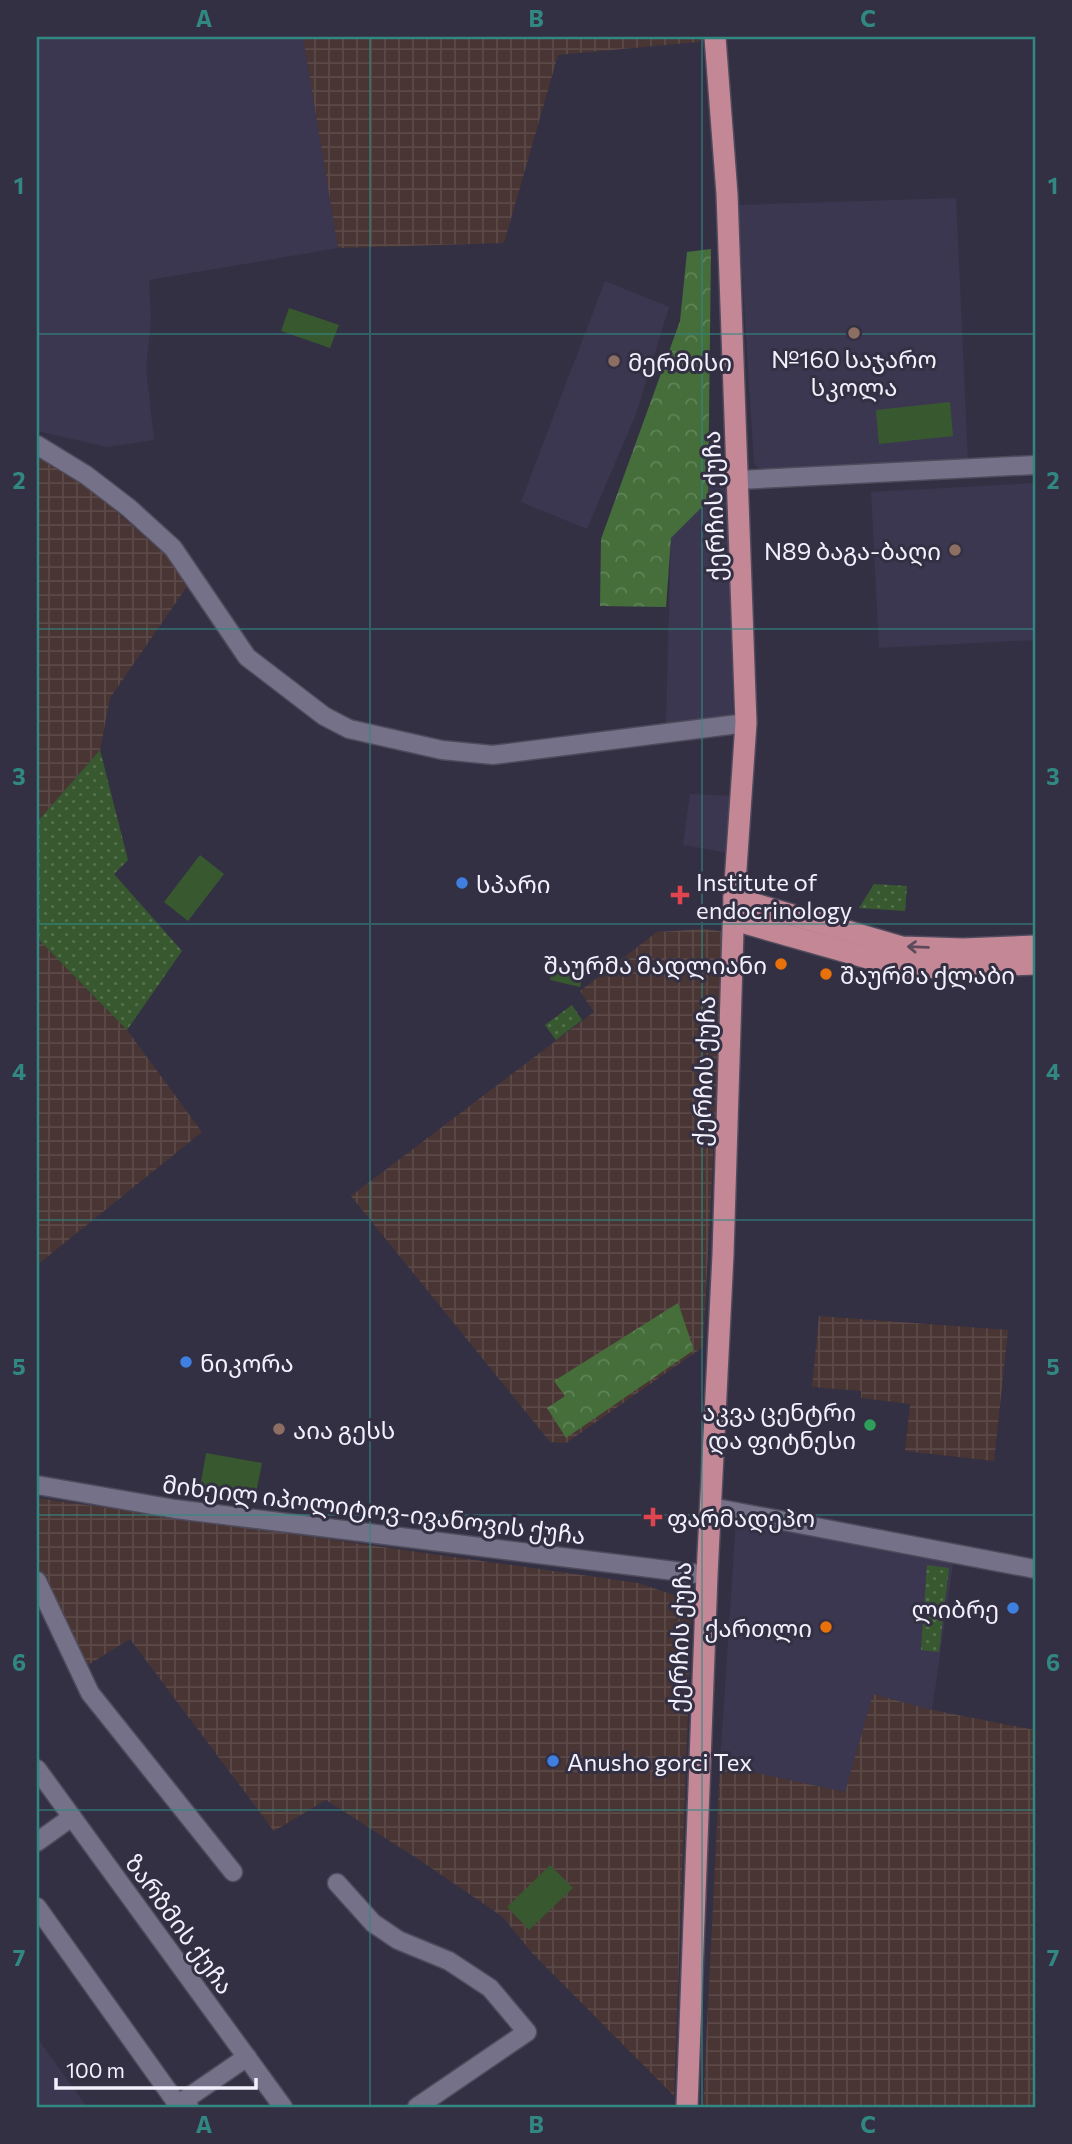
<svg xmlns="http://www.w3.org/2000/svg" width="1072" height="2144" font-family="Commissioner,'Noto Sans Georgian',sans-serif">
  <defs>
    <pattern id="industrial-grid" width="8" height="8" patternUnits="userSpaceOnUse" patternTransform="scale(1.75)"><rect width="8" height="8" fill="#493533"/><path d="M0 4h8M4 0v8" fill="none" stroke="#5b4947"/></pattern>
    <pattern id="green-dots" width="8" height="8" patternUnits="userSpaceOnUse" patternTransform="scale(1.75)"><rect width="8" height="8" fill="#38592f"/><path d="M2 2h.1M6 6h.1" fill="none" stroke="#55714e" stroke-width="1.8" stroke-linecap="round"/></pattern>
    <pattern id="forest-crowns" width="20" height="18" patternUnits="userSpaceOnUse" patternTransform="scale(1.75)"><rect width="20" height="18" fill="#456e3b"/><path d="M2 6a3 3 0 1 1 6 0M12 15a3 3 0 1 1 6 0" fill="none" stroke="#608358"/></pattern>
  </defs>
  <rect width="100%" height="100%" fill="#343043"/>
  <!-- built -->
  <g fill="#3c3750">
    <polygon points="37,37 303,37 338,248 149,280 151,320 146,368 154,440 107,447 37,431"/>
    <polygon points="956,198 968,462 764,471 754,465 738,205"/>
    <polygon points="605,281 669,307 636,414 587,529 521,502"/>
    <polygon points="1035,483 1035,640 879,648 871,492"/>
    <polygon points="708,484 728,485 733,717 666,723 671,538 708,501"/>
    <polygon points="690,794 733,796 730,853 683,845"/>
    <polygon points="736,1519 953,1564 932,1710 873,1694 845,1792 720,1765"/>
    <polygon points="37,2038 87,2107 37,2107"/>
  </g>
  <!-- industrial -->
  <g fill="url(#industrial-grid)">
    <polygon points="303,37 703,37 703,38 698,42 558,55 504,243 338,248"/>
    <polygon points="37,456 77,477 170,559 190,582 110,698 100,750 37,822"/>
    <polygon points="705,929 725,932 703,1347 566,1443 550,1442 351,1196 594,1012 580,991 657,932"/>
    <polygon points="37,938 127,1030 202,1132 37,1265"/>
    <polygon points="819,1316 1008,1330 994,1461 905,1451 910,1404 861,1398 861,1391 812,1387"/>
    <polygon points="37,1498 638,1583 692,1601 674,2096 532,1953 503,1917 421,1861 326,1800 274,1831 130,1639 83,1668 37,1576"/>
    <polygon points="873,1694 932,1710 1035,1730 1035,2107 703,2107 720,1765 845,1792"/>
  </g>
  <!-- green -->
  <g fill="url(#green-dots)">
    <polygon points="100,750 128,860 114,874 182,951 127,1030 37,938 37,822"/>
    <polygon points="874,884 907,886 905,911 859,908"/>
    <polygon points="572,1005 582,1020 556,1040 545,1025"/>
    <polygon points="927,1565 949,1568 939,1652 921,1650"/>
  </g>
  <!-- forest -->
  <g fill="url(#forest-crowns)">
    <polygon points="711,249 708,501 671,538 666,607 600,606 601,539 680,321 687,252"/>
    <polygon points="678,1303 694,1350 566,1438 547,1408 565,1396 554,1381"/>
  </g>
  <!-- pitch -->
  <g fill="#38592f">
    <polygon points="289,308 339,325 330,348 281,331"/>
    <polygon points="950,402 953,436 879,444 876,410"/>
    <polygon points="200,855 224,874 188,921 164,902"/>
    <polygon points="554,963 584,970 580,987 550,980"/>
    <polygon points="206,1453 262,1463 255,1498 200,1488"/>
    <polygon points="550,1865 573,1888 529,1930 507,1907"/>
  </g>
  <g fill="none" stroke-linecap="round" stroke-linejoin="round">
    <defs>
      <g id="minor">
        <polyline points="37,445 86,475 129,508 173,548 247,657 324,716 349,729 442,750 493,755 746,723"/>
        <polyline points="739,480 1035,465"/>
        <polyline points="37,1485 175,1509 707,1575"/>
        <polyline points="711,1507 1035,1569"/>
        <polyline points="37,1581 90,1693 233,1872"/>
        <polyline points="37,1769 283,2107"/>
        <polyline points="37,1842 72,1817"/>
        <polyline points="337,1883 373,1923 398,1940 449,1961 490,1988 527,2032 417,2107"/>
        <polyline points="37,1907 176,2102 189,2107"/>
        <polyline points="180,2103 247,2057"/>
      </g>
      <g id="major">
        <polyline points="734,898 902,947 963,949 1035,946"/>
        <polyline points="734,920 892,965 914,968 1035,964"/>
        <polyline points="687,2107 707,1575 723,1255 734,898 746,723 727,194 715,37"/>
      </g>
    </defs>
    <!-- minor casing -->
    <use href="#minor" stroke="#4f4b5c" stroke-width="21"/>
    <!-- major casing -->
    <use href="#major" stroke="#4f4b5c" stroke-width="24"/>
    <!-- minor -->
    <use href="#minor" stroke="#757188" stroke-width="18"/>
    <!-- major -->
    <use href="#major" stroke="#c48796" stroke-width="21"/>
  </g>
  <!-- one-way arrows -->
  <defs><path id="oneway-shaft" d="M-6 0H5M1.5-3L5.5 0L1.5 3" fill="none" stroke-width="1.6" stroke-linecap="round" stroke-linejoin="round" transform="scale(1.75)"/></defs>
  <use stroke="#5f4a5c" href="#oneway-shaft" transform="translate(918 947) rotate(-178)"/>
  <!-- grid -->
  <path fill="none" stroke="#318883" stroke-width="2" stroke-opacity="0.55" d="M370 37V2107M702 37V2107M37 334H1035M37 629H1035M37 924H1035M37 1220H1035M37 1515H1035M37 1810H1035"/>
  <!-- markers -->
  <g fill="#8d6e63" stroke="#343043" stroke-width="2.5">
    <circle cx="854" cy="333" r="7"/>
    <circle cx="614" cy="361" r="7"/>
    <circle cx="955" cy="550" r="7"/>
    <circle cx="279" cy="1429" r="7"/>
  </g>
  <g fill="#3f7fe0" stroke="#343043" stroke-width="2.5">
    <circle cx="462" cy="883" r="7"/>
    <circle cx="186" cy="1362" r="7"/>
    <circle cx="1013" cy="1608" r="7"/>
    <circle cx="553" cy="1761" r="7"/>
  </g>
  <g fill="#e0444e" stroke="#343043" stroke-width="2.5">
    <path d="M676.5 884.5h7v7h7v7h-7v7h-7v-7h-7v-7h7z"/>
    <path d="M649.5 1506.5h7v7h7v7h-7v7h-7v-7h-7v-7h7z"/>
  </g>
  <g fill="#e8710a" stroke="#343043" stroke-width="2.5">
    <circle cx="781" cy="964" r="7"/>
    <circle cx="826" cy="974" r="7"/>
    <circle cx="826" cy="1627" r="7"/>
  </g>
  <circle fill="#2e9e5b" stroke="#343043" stroke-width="2.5" cx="870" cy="1425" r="7"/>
  <g text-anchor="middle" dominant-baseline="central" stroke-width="6" stroke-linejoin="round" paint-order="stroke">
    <!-- poi labels -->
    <g font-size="24" fill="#f2f0fd" stroke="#343043" text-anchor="start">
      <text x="854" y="358" text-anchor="middle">№160 საჯარო<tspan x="854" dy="28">სკოლა</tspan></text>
      <text x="628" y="361">მერმისი</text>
      <text x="941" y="550" text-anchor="end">N89 ბაგა-ბაღი</text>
      <text x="696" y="881">Institute of<tspan x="696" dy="28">endocrinology</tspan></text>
      <text x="476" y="883">სპარი</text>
      <text x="767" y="964" text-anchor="end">შაურმა მადლიანი</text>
      <text x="840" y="974">შაურმა ქლაბი</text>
      <text x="200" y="1362">ნიკორა</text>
      <text x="856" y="1411" text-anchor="end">აკვა ცენტრი<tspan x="856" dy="28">და ფიტნესი</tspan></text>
      <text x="293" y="1429">აია გესს</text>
      <text x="667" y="1517">ფარმადეპო</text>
      <text x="999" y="1608" text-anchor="end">ლიბრე</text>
      <text x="812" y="1627" text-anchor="end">ქართლი</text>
      <text x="567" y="1761">Anusho gorci Tex</text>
    </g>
    <!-- street labels -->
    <g font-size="24" fill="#f2f0fd" stroke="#343043">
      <text transform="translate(713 506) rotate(-92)">ქერჩის ქუჩა</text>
      <text transform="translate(703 1071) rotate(-88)">ქერჩის ქუჩა</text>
      <text transform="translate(374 1509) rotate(7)">მიხეილ იპოლიტოვ-ივანოვის ქუჩა</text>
      <text transform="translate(679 1637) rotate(-88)">ქერჩის ქუჩა</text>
      <text transform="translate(180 1924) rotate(54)">ზარზმის ქუჩა</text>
    </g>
  </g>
  <!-- border -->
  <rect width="1072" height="2144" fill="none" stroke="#343043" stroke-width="77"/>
  <!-- scale -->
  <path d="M56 2078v10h200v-10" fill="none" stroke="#f2f0fd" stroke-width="3.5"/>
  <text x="66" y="2078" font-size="21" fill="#f2f0fd" stroke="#343043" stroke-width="5" paint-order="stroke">100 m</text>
  <rect x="38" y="38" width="996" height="2068" fill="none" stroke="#318883" stroke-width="2.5"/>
  <g font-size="23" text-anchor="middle" font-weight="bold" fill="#318883">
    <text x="204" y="27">A</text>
    <text x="536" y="27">B</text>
    <text x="868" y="27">C</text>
    <text x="19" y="194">1</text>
    <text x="1053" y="194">1</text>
    <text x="19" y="489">2</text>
    <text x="1053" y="489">2</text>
    <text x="19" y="785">3</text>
    <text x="1053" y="785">3</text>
    <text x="19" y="1080">4</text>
    <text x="1053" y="1080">4</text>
    <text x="19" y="1375">5</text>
    <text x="1053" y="1375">5</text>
    <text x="19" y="1671">6</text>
    <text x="1053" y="1671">6</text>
    <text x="19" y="1966">7</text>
    <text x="1053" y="1966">7</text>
    <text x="204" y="2133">A</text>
    <text x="536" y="2133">B</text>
    <text x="868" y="2133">C</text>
  </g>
</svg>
